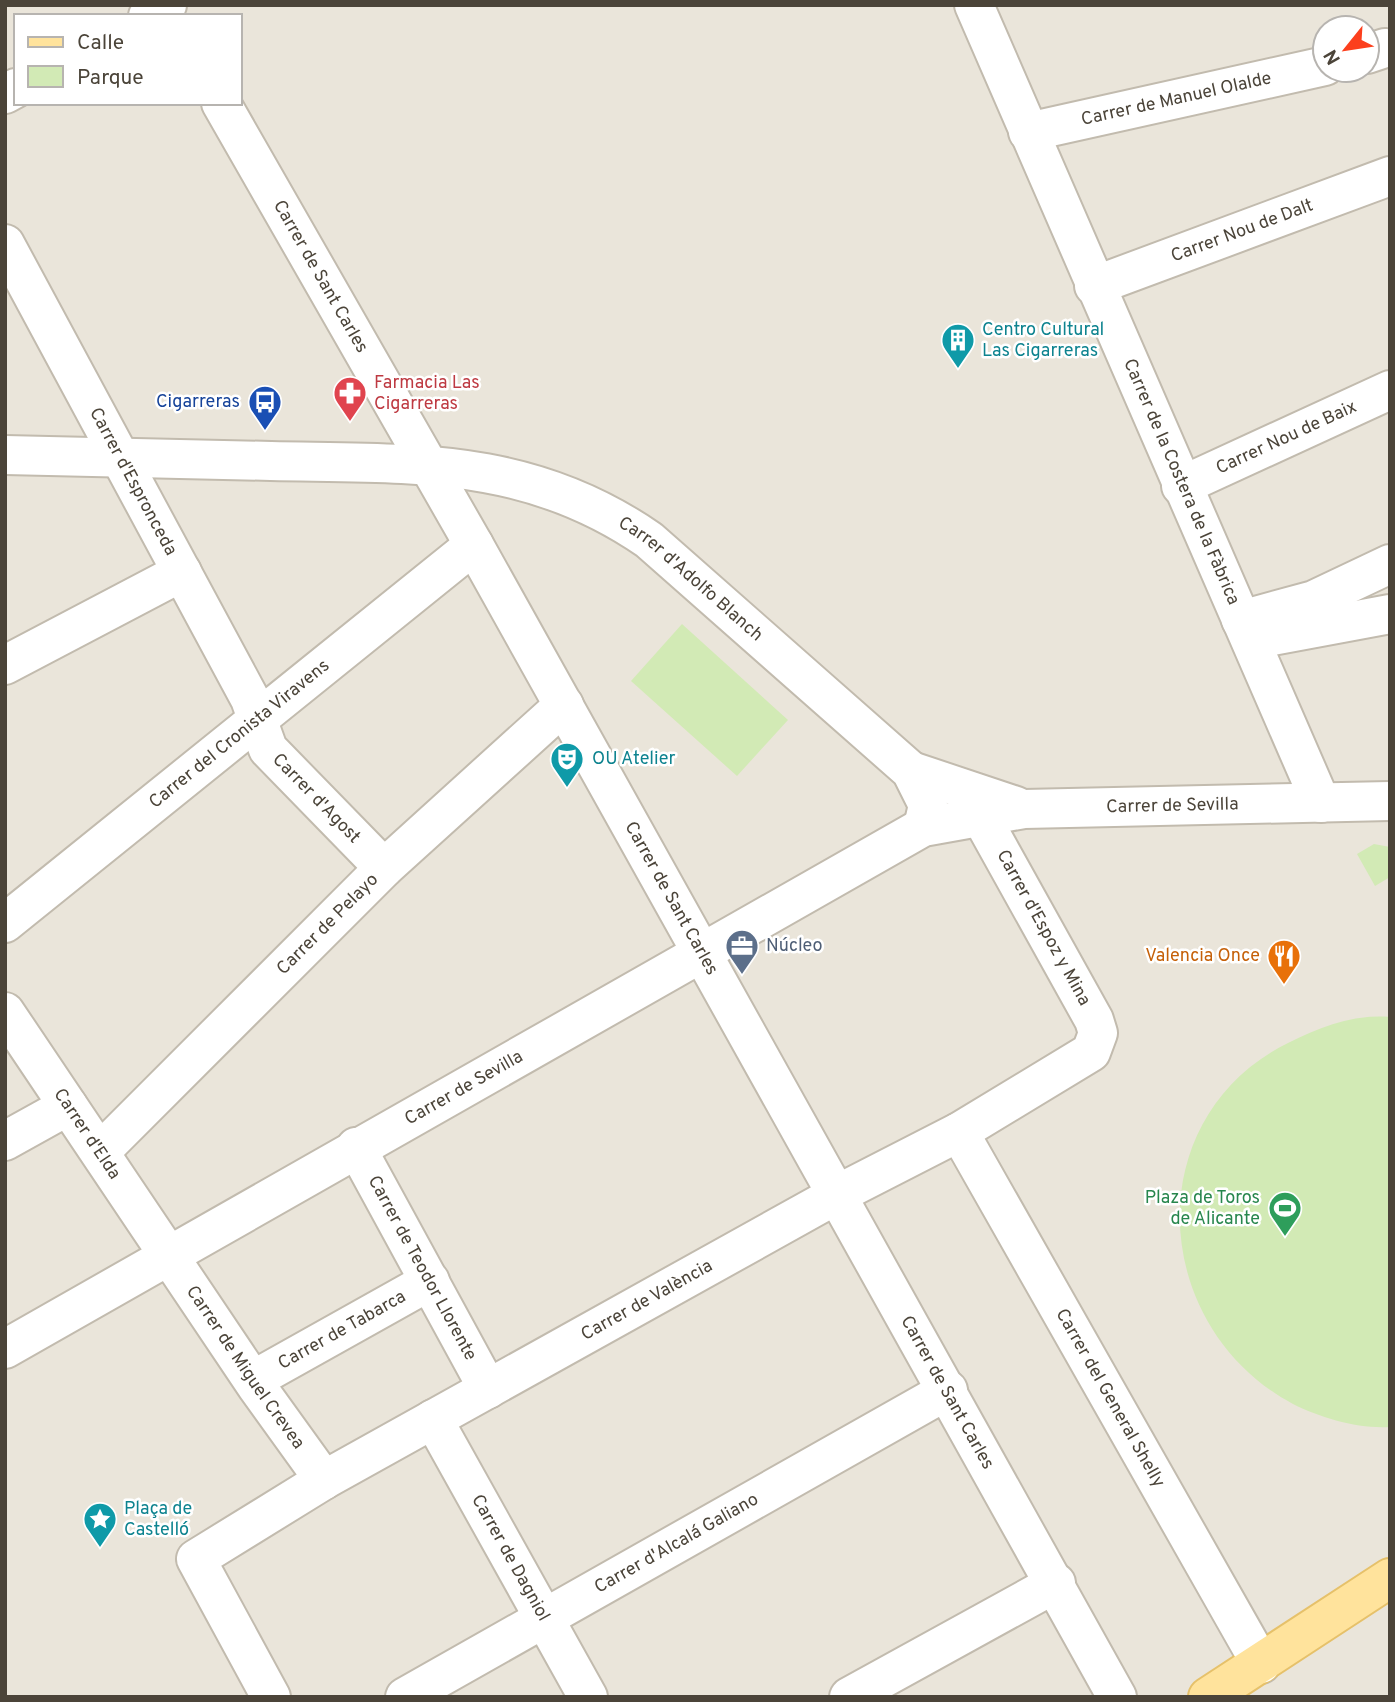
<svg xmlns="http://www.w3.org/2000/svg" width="1395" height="1702" font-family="Overpass,sans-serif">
  <rect width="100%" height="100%" fill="#f6f3ec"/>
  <!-- residential -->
  <path fill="#eae5da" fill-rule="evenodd" d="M5 5H1390V1697H5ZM16 16H240V103H16ZM1325 28H1367V70H1325Z"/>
  <!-- green -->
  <g fill="#d2eab5">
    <polygon points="682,624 788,720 737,776 631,681"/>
    <polygon points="1374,844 1390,847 1390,877 1375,886 1357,854"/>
    <path d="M1390 1017V1427C1358 1429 1321 1418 1293 1404 1149 1327 1137 1118 1288 1043 1320 1027 1354 1014 1390 1017Z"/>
  </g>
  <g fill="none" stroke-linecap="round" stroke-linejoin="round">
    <defs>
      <g id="minor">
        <path id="s1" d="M974 5 1321 803"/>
        <polyline points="148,16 167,5"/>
        <polyline points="1367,54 1385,48"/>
        <polyline points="5,94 16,88"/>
        <path id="s2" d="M221 103 474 545 1117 1697"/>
        <path id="s3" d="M1028 132 1325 66"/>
        <path id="s4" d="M5 244 250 699 268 749 384 868"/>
        <path id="s5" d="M1094 286 1390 176"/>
        <path id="s6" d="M5 455C94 457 183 459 271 461 411 464 528 456 649 540L911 771 928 805 923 827"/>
        <path id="s7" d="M1181 486 1390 390"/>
        <polyline points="1241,620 1314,600 1390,564"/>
        <polyline points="1261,638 1390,614"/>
        <polyline points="5,665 182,572"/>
        <polyline points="911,771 1016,806"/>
        <path id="s8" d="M5 923 474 545"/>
        <path id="s9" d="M5 1012 257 1387 324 1480"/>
        <path id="s10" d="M959 1132 1261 1664"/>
        <polyline points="5,1141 68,1106"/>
        <path id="s11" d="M356 1147 488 1389"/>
        <path id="s12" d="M100 1152 384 868 564 705"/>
        <path id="s13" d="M5 1349 923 827 1024 809 1390 801"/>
        <path id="s14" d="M253 1380 430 1281"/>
        <path id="s15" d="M433 1419 588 1697"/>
        <path id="s16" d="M271 1697 196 1559 324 1480 838 1194 959 1132 1091 1052 1098 1033 1094 1020 980 815"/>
        <path id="s17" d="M405 1697 948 1390"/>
        <polyline points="849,1697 1056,1583"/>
      </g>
      <polyline id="major" points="1208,1697 1390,1578"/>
    </defs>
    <!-- minor casing -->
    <use href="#minor" stroke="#c2bbae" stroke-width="42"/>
    <!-- major casing -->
    <use href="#major" stroke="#e6c16a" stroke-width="42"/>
    <!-- minor -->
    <use href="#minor" stroke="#fff" stroke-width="38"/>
    <!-- major -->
    <use href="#major" stroke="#ffe39c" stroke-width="38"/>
  </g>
  <!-- icons -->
  <defs>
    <symbol id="building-pin" viewBox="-11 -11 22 30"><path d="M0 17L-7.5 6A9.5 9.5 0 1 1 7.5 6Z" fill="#0f9aa8" stroke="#fff"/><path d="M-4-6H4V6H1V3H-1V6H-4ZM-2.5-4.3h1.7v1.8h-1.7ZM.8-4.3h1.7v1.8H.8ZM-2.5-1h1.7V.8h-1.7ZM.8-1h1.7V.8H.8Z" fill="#fff"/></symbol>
    <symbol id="pharmacy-pin" viewBox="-11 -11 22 30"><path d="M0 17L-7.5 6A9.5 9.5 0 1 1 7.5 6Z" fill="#e0444e" stroke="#fff"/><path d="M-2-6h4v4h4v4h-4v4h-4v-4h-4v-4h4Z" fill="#fff"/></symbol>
    <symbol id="bus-pin" viewBox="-11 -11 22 30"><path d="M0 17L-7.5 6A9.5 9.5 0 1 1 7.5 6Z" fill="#1a4fb4" stroke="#fff"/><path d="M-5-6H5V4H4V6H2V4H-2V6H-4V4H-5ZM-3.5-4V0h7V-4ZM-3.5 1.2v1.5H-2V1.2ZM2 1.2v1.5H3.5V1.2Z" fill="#fff"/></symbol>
    <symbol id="theatre-pin" viewBox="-11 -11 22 30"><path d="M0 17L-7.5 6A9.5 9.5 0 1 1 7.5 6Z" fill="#0f9aa8" stroke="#fff"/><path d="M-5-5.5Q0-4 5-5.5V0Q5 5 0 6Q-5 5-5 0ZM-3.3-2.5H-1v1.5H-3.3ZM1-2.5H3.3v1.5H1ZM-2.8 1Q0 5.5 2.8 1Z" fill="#fff"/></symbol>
    <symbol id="office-pin" viewBox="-11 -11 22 30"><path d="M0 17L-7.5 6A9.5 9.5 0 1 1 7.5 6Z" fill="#5c6f8a" stroke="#fff"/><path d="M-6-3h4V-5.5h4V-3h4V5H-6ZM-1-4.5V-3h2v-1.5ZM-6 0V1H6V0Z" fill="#fff"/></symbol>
    <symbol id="restaurant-pin" viewBox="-11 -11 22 30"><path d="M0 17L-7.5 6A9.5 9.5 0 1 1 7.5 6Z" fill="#e8710a" stroke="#fff"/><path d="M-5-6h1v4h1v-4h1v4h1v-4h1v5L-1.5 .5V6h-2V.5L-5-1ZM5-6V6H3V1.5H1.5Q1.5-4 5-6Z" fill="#fff"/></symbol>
    <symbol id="stadium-pin" viewBox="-11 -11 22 30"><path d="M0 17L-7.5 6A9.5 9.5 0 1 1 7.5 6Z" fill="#2e9e5b" stroke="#fff"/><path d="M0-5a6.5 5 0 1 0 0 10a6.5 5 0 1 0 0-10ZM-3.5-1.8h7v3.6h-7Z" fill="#fff"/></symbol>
    <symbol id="sight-pin" viewBox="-11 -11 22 30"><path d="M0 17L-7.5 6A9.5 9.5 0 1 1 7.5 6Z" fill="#0f9aa8" stroke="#fff"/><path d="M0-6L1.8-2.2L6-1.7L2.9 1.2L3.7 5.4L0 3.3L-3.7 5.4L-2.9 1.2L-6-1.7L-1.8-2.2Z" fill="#fff"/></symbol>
  </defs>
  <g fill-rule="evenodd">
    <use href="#building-pin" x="939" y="321" width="38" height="52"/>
    <use href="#pharmacy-pin" x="331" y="374" width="38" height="52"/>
    <use href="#bus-pin" x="246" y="383" width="38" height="52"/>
    <use href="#theatre-pin" x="548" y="740" width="38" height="52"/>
    <use href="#office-pin" x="723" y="927" width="38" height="52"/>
    <use href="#restaurant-pin" x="1265" y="937" width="38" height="52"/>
    <use href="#stadium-pin" x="1266" y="1189" width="38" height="52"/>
    <use href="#sight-pin" x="81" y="1500" width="38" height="52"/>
  </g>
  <g text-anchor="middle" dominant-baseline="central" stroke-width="5" stroke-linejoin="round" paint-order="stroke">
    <!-- street labels -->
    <g font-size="18" fill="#4b4439" stroke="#fff">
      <text stroke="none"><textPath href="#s3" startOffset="152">Carrer de Manuel Olalde</textPath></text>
      <text stroke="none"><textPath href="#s5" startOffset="158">Carrer Nou de Dalt</textPath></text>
      <text stroke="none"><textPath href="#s2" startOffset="200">Carrer de Sant Carles</textPath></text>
      <text stroke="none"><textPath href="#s7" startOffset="116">Carrer Nou de Baix</textPath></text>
      <text stroke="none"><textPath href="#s4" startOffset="270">Carrer d'Espronceda</textPath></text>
      <text stroke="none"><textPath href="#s1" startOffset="520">Carrer de la Costera de la Fàbrica</textPath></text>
      <text stroke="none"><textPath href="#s6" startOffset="716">Carrer d'Adolfo Blanch</textPath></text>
      <text stroke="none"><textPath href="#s8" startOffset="301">Carrer del Cronista Viravens</textPath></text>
      <text stroke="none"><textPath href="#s4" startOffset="639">Carrer d'Agost</textPath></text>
      <text stroke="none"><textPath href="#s13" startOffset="1307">Carrer de Sevilla</textPath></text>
      <text stroke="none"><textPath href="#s2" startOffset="914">Carrer de Sant Carles</textPath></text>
      <text stroke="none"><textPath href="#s12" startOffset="322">Carrer de Pelayo</textPath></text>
      <text transform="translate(1043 928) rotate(61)">Carrer d'Espoz y Mina</text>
      <text stroke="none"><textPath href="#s13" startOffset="528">Carrer de Sevilla</textPath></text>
      <text stroke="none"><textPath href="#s9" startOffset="147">Carrer d'Elda</textPath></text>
      <text stroke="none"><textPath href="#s11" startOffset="138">Carrer de Teodor Llorente</textPath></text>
      <text stroke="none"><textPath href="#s16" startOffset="677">Carrer de València</textPath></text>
      <text stroke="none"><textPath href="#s14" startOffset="102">Carrer de Tabarca</textPath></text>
      <text stroke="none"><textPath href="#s9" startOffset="429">Carrer de Miguel Crevea</textPath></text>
      <text stroke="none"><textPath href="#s2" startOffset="1480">Carrer de Sant Carles</textPath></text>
      <text stroke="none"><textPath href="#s10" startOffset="306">Carrer del General Shelly</textPath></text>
      <text stroke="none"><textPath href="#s17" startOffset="312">Carrer d'Alcalá Galiano</textPath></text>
      <text stroke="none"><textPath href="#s15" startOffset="159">Carrer de Dagniol</textPath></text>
    </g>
    <!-- culture labels -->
    <g font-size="18" fill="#0d838f" stroke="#fff" text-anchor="start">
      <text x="982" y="330">Centro Cultural<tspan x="982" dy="21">Las Cigarreras</tspan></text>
      <text x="592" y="759">OU Atelier</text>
      <text x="124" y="1509">Plaça de<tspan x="124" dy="21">Castelló</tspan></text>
    </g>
    <!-- health labels -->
    <g font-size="18" fill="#be3a42" stroke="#fff" text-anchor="start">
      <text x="374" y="383">Farmacia Las<tspan x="374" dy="21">Cigarreras</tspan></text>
    </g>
    <!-- transit labels -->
    <g font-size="18" fill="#164399" stroke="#fff" text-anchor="end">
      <text x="240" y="402">Cigarreras</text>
    </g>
    <!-- service labels -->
    <g font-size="18" fill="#4e5e75" stroke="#fff" text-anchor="start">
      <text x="766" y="946">Núcleo</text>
    </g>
    <!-- food labels -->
    <g font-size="18" fill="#c56008" stroke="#fff" text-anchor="end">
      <text x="1260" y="956">Valencia Once</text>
    </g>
    <!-- leisure labels -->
    <g font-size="18" fill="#27864d" stroke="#fff" text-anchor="end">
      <text x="1260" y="1198">Plaza de Toros<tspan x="1260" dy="21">de Alicante</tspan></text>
    </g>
  </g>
  <!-- border -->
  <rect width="1395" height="1702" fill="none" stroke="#4b4439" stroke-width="14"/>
  <!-- legend -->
  <rect x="14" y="14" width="228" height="91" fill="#ffffff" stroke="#b7b4b0" stroke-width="2"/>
  <rect x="28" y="37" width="35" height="10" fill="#ffe39c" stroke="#b7b4b0" stroke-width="2"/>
  <text x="77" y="49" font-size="21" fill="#4b4439">Calle</text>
  <rect x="28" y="66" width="35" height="21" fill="#d2eab5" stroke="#b7b4b0" stroke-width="2"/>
  <text x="77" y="84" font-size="21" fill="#4b4439">Parque</text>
  <!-- north arrow -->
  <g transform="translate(1346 49) rotate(240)"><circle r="33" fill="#ffffff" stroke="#b7b4b0" stroke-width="2"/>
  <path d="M0-5L12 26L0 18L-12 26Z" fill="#fc3f1d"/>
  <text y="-10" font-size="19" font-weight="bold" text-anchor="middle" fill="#4b4439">N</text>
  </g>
</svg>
